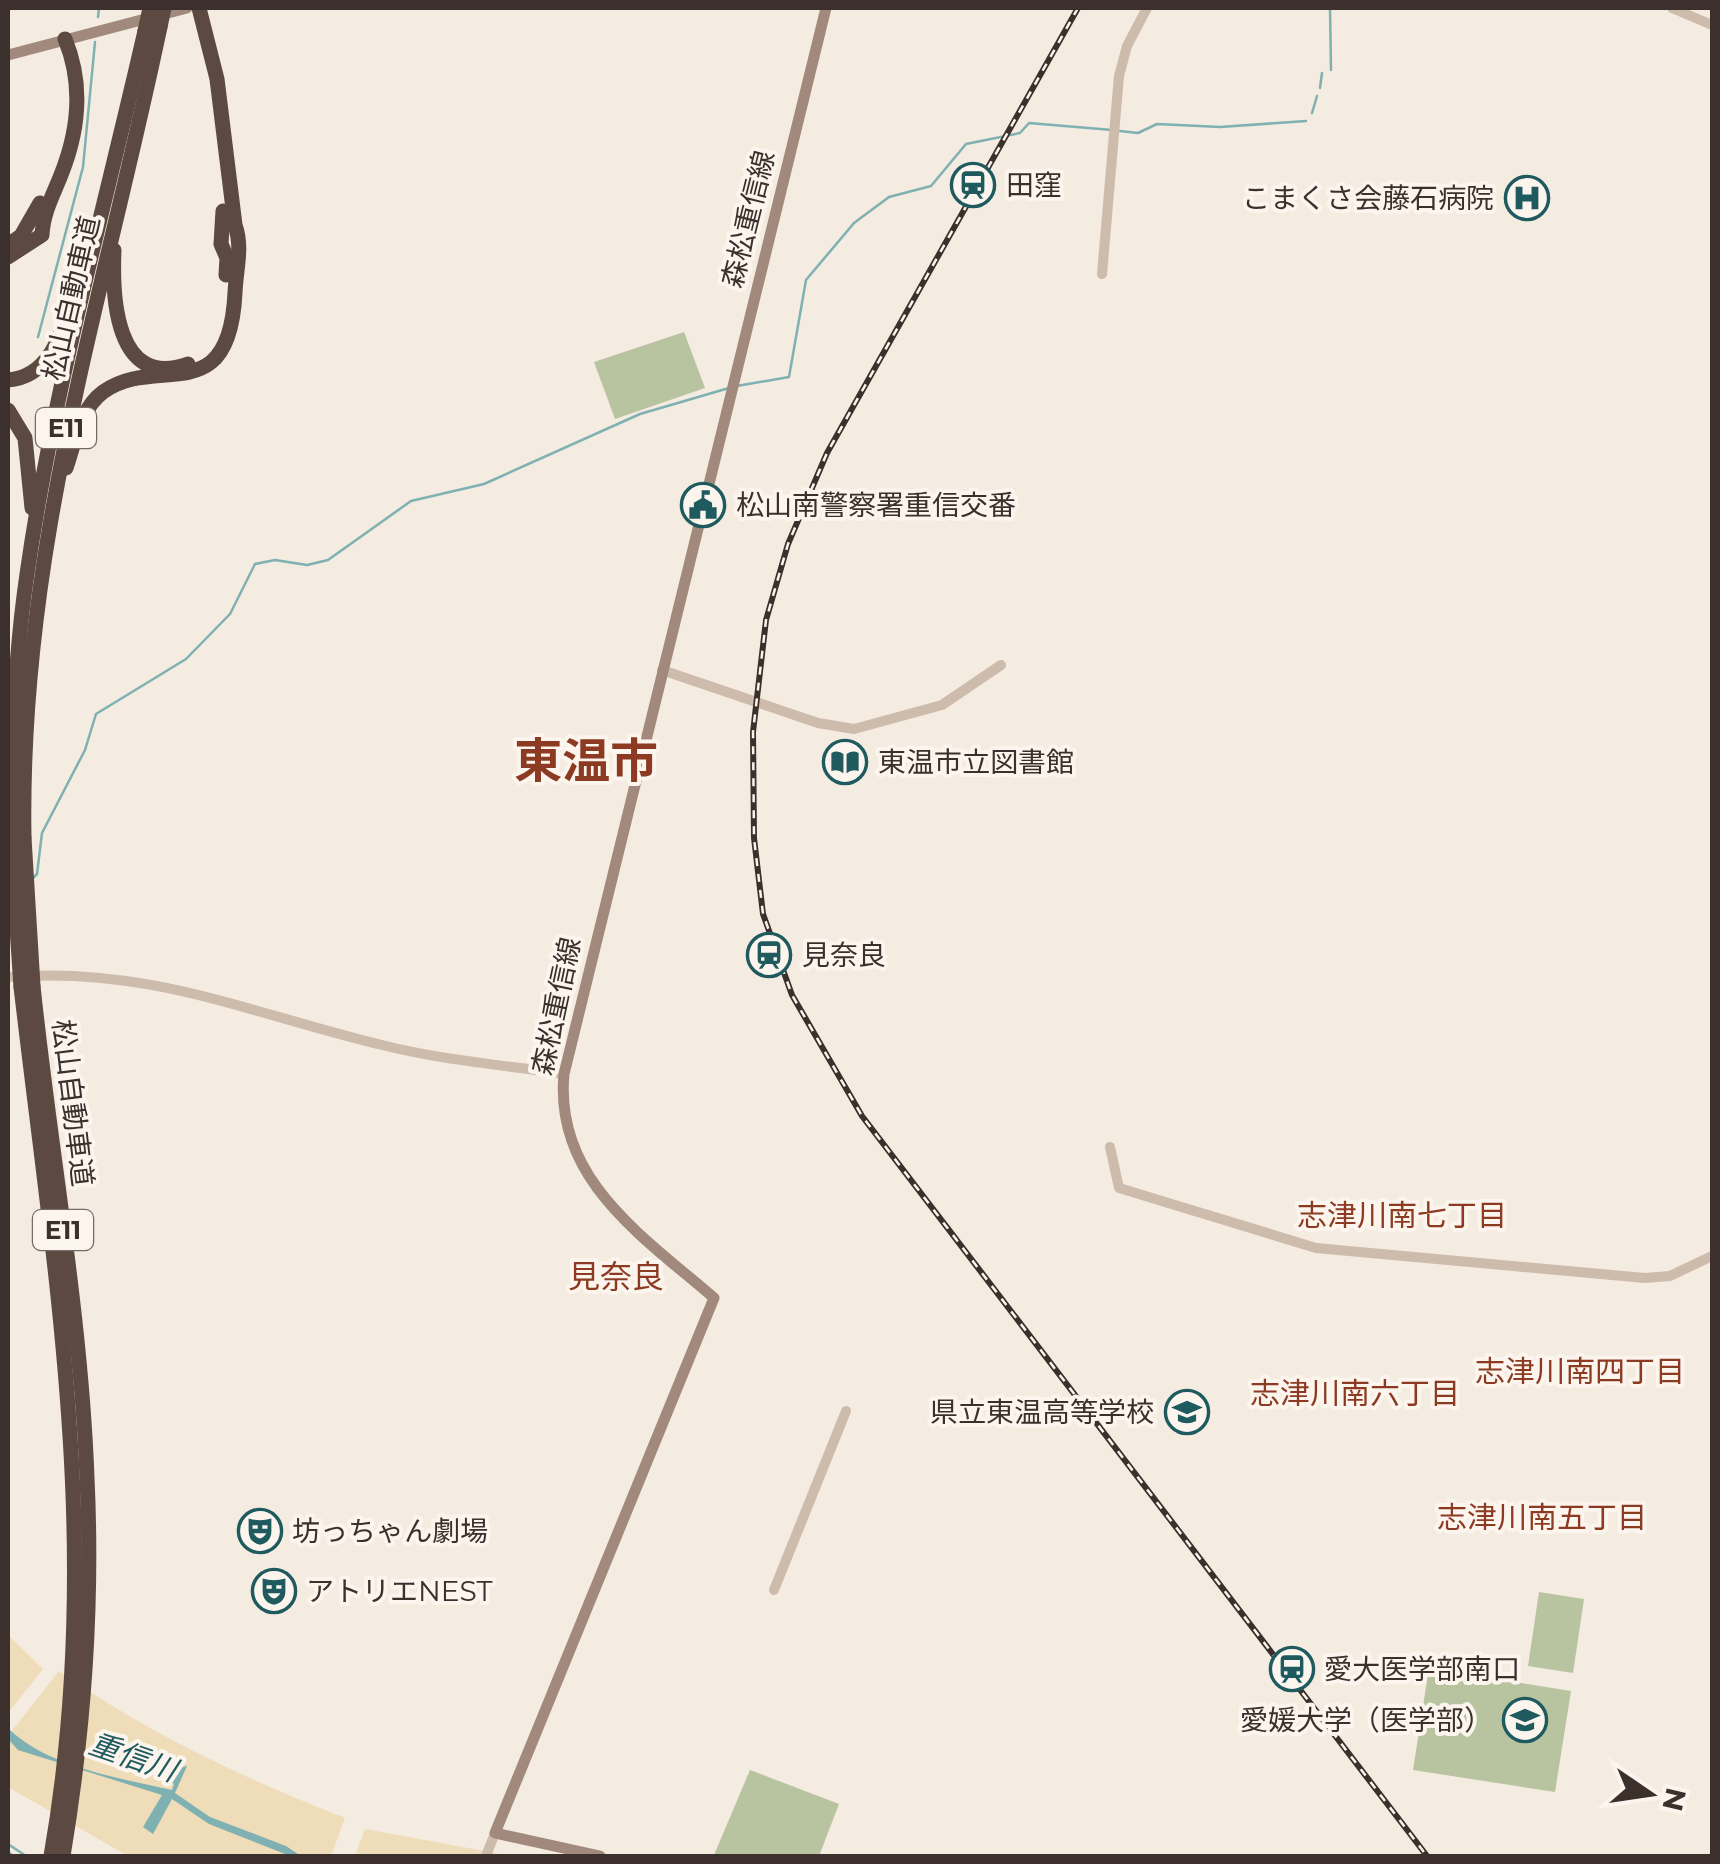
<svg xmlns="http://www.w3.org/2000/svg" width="1720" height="1864" font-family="Montserrat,'Noto Sans JP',sans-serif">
  <rect width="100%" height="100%" fill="#f4ebe1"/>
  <!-- green -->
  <g fill="#b8c4a0">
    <polygon points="684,332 705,388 615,419 594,362"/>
    <polygon points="1539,1592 1584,1599 1573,1673 1528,1666"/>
    <polygon points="1429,1668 1571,1691 1555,1792 1413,1770"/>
    <polygon points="750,1770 839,1804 819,1856 714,1855"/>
  </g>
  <!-- sand -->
  <g fill="#efdcb8">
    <polygon points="8,1635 43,1669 8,1713"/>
    <path d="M59 1671C149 1734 243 1778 345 1818L331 1856H128L8 1787V1736Z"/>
    <polygon points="365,1829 512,1856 355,1856"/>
  </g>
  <!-- water -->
  <path fill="#7fb0b2" d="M8 1728C47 1767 119 1778 172 1790L174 1784 168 1780 176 1775 171 1770 187 1766 175 1793 210 1817 286 1846 301 1856H290L209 1824 172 1799 153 1834 143 1827 162 1795 18 1750 8 1739Z"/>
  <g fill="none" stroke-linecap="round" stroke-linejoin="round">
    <!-- stream -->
    <g stroke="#7fb0b2" stroke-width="2.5">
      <polyline points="1330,8 1331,70"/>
      <polyline points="98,17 99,8"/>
      <polyline points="1320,88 1322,73"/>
      <polyline points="1312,113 1317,96"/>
      <polyline points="1120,131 1138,133 1157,124 1220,127 1306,121"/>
      <polyline points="38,337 83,167 95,42"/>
      <polyline points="737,386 789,377 806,280 854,223 889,197 931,186 966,144 1020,133 1029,123 1112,130"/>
      <polyline points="32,879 37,874 42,833 85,750 96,714 186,659 230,614 255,564 275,560 307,565 328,560 411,501 484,484 640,414 729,388"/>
      <polyline points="8,1844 26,1856"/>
      <polyline points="8,1852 13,1856"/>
    </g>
    <!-- tertiary -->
    <g stroke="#cdbbac" stroke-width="10">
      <polyline points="1672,8 1712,25"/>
      <polyline points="1102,274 1119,76 1127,46 1147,8"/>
      <polyline points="662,670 818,723 854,729 942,705 1001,665"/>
      <path d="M8 977C148 966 249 1013 382 1045 441 1060 503 1065 564 1074"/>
      <polyline points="1110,1147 1119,1188 1316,1248 1645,1278 1670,1276 1712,1256"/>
      <polyline points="774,1590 846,1411"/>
      <polyline points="486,1856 495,1833"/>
    </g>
    <!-- secondary -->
    <g stroke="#a18a7d" stroke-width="11">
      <polyline points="8,55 187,8"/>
      <path d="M600 1856 495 1833 714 1298C644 1237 554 1180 564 1074L826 8"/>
    </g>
    <!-- motorway -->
    <g stroke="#5c4a42" stroke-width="15">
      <polyline points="223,211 221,244 227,258 226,275"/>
      <polyline points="8,245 21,236 40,203"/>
      <path d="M114 250C112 296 115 390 188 364"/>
      <path d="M8 257 42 235C43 213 53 195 61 175 79 130 84 85 65 39"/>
      <path d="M8 380C48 377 60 338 71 305"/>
      <polyline points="8,410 25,438 32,508"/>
      <path d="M66 468C75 442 80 409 103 392 157 353 229 412 235 293 236 268 243 248 235 225L217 79 199 8"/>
      <path d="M24 838C19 550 102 304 160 27"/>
      <path d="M11 840C11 751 14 662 27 574 53 391 104 211 145 31"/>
      <path d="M33 986C50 1150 81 1313 87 1478 93 1605 84 1731 63 1856"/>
      <path d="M21 987C56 1287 104 1554 51 1856"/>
    </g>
    <defs>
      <polyline id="rail" points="1078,8 827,453 788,544 766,620 753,732 754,838 763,914 792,995 862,1116 1427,1856"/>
    </defs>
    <!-- rail casing -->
    <use href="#rail" stroke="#3b302b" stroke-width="6"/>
    <!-- rail -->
    <use href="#rail" stroke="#fbf5ee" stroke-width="2.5" stroke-dasharray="8" stroke-linecap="butt"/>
    <!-- motorway-bridge -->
    <g stroke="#5c4a42" stroke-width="15">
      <polyline points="160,27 164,8"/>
      <polyline points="145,31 150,8"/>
      <polyline points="24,838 33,986"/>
      <polyline points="11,840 21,987"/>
    </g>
  </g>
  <!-- icons -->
  <defs>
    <symbol id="station-ring" viewBox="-11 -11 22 22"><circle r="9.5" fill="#fbf5ee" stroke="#1f5a5e" stroke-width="1.5"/><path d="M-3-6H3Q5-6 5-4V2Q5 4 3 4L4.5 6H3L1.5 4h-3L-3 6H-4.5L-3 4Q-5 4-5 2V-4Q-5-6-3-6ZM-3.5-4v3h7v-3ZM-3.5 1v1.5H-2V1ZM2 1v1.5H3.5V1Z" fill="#1f5a5e"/></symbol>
    <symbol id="hospital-ring" viewBox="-11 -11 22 22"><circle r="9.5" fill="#fbf5ee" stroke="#1f5a5e" stroke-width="1.5"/><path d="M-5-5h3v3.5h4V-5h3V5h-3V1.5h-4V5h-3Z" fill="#1f5a5e"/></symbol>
    <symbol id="civic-ring" viewBox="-11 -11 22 22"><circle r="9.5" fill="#fbf5ee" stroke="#1f5a5e" stroke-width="1.5"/><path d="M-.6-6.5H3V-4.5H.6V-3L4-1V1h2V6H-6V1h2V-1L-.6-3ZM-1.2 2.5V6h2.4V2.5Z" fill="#1f5a5e"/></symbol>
    <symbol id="library-ring" viewBox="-11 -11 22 22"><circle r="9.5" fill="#fbf5ee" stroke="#1f5a5e" stroke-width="1.5"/><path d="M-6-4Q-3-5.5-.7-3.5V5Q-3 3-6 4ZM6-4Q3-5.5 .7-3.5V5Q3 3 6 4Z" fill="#1f5a5e"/></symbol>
    <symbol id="school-ring" viewBox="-11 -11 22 22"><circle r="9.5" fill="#fbf5ee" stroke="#1f5a5e" stroke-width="1.5"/><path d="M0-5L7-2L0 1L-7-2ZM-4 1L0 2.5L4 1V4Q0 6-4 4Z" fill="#1f5a5e"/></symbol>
    <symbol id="theatre-ring" viewBox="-11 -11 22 22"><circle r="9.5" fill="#fbf5ee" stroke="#1f5a5e" stroke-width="1.5"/><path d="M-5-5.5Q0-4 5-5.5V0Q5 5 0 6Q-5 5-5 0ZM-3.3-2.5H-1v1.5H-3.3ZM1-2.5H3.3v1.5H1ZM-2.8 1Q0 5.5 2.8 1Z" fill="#1f5a5e"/></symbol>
    <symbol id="university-ring" viewBox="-11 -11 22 22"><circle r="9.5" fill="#fbf5ee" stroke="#1f5a5e" stroke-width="1.5"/><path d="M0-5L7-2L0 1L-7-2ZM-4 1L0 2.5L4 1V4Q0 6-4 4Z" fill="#1f5a5e"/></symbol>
  </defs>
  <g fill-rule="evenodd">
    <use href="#station-ring" x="948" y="160" width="50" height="50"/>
    <use href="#hospital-ring" x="1502" y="173" width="50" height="50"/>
    <use href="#civic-ring" x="678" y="480" width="50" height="50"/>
    <use href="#library-ring" x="820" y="737" width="50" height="50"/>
    <use href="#station-ring" x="744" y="930" width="50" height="50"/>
    <use href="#school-ring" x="1162" y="1387" width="50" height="50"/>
    <use href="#theatre-ring" x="235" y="1506" width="50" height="50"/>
    <use href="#theatre-ring" x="249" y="1566" width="50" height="50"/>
    <use href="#station-ring" x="1267" y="1644" width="50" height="50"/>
    <use href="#university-ring" x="1500" y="1695" width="50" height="50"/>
  </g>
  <g text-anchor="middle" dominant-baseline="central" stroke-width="8" stroke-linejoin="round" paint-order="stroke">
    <!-- shield labels -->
    <g fill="#fbf5ee" stroke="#756b66" stroke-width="2.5">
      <rect x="36" y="408" width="60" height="40" rx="8"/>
      <rect x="33" y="1210" width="60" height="40" rx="8"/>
    </g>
    <g font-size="25" font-weight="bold" fill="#3b302b">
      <text x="66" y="428">E11</text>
      <text x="63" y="1230">E11</text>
    </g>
    <!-- poi labels -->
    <g font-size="28" fill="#3b302b" stroke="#fbf5ee" text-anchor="start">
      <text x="1006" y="185">田窪</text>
      <text x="1494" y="198" text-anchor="end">こまくさ会藤石病院</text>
      <text x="736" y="505">松山南警察署重信交番</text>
      <text x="878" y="762">東温市立図書館</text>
      <text x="802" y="955">見奈良</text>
      <text x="1154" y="1412" text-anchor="end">県立東温高等学校</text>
      <text x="292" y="1531">坊っちゃん劇場</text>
      <text x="306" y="1591">アトリエNEST</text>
      <text x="1324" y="1669">愛大医学部南口</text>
      <text x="1492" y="1720" text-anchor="end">愛媛大学（医学部）</text>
    </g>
    <!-- street labels -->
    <g font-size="28" fill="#3b302b" stroke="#fbf5ee">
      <text transform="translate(748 219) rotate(-76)">森松重信線</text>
      <text transform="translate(71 298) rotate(-77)">松山自動車道</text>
      <text transform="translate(556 1006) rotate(-78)">森松重信線</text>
      <text transform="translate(73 1103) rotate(83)">松山自動車道</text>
    </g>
    <!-- neighbourhood labels -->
    <g font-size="30" fill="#8c3b22" stroke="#fbf5ee">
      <text x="1402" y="1215">志津川南七丁目</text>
      <text x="1580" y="1371">志津川南四丁目</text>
      <text x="1355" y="1393">志津川南六丁目</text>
      <text x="1542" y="1517">志津川南五丁目</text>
    </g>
    <!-- water labels -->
    <g font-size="30" font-style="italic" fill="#1f5a5e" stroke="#fbf5ee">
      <text transform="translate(133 1757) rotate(19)">重信川</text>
    </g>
    <!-- quarter labels -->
    <g font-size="32" fill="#8c3b22" stroke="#fbf5ee">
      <text x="616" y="1276">見奈良</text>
    </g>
    <!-- town labels -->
    <g font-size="48" font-weight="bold" fill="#8c3b22" stroke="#fbf5ee">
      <text x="586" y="761">東温市</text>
    </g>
  </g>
  <!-- border -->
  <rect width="1720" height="1864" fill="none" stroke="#3b302b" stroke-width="20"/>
  <!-- north arrow -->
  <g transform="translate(1650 1794) rotate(103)" stroke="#fbf5ee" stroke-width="8" paint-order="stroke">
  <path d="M0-8L18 38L0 25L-18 38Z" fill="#3b302b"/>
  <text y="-15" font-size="28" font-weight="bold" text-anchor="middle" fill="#3b302b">N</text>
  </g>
</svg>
